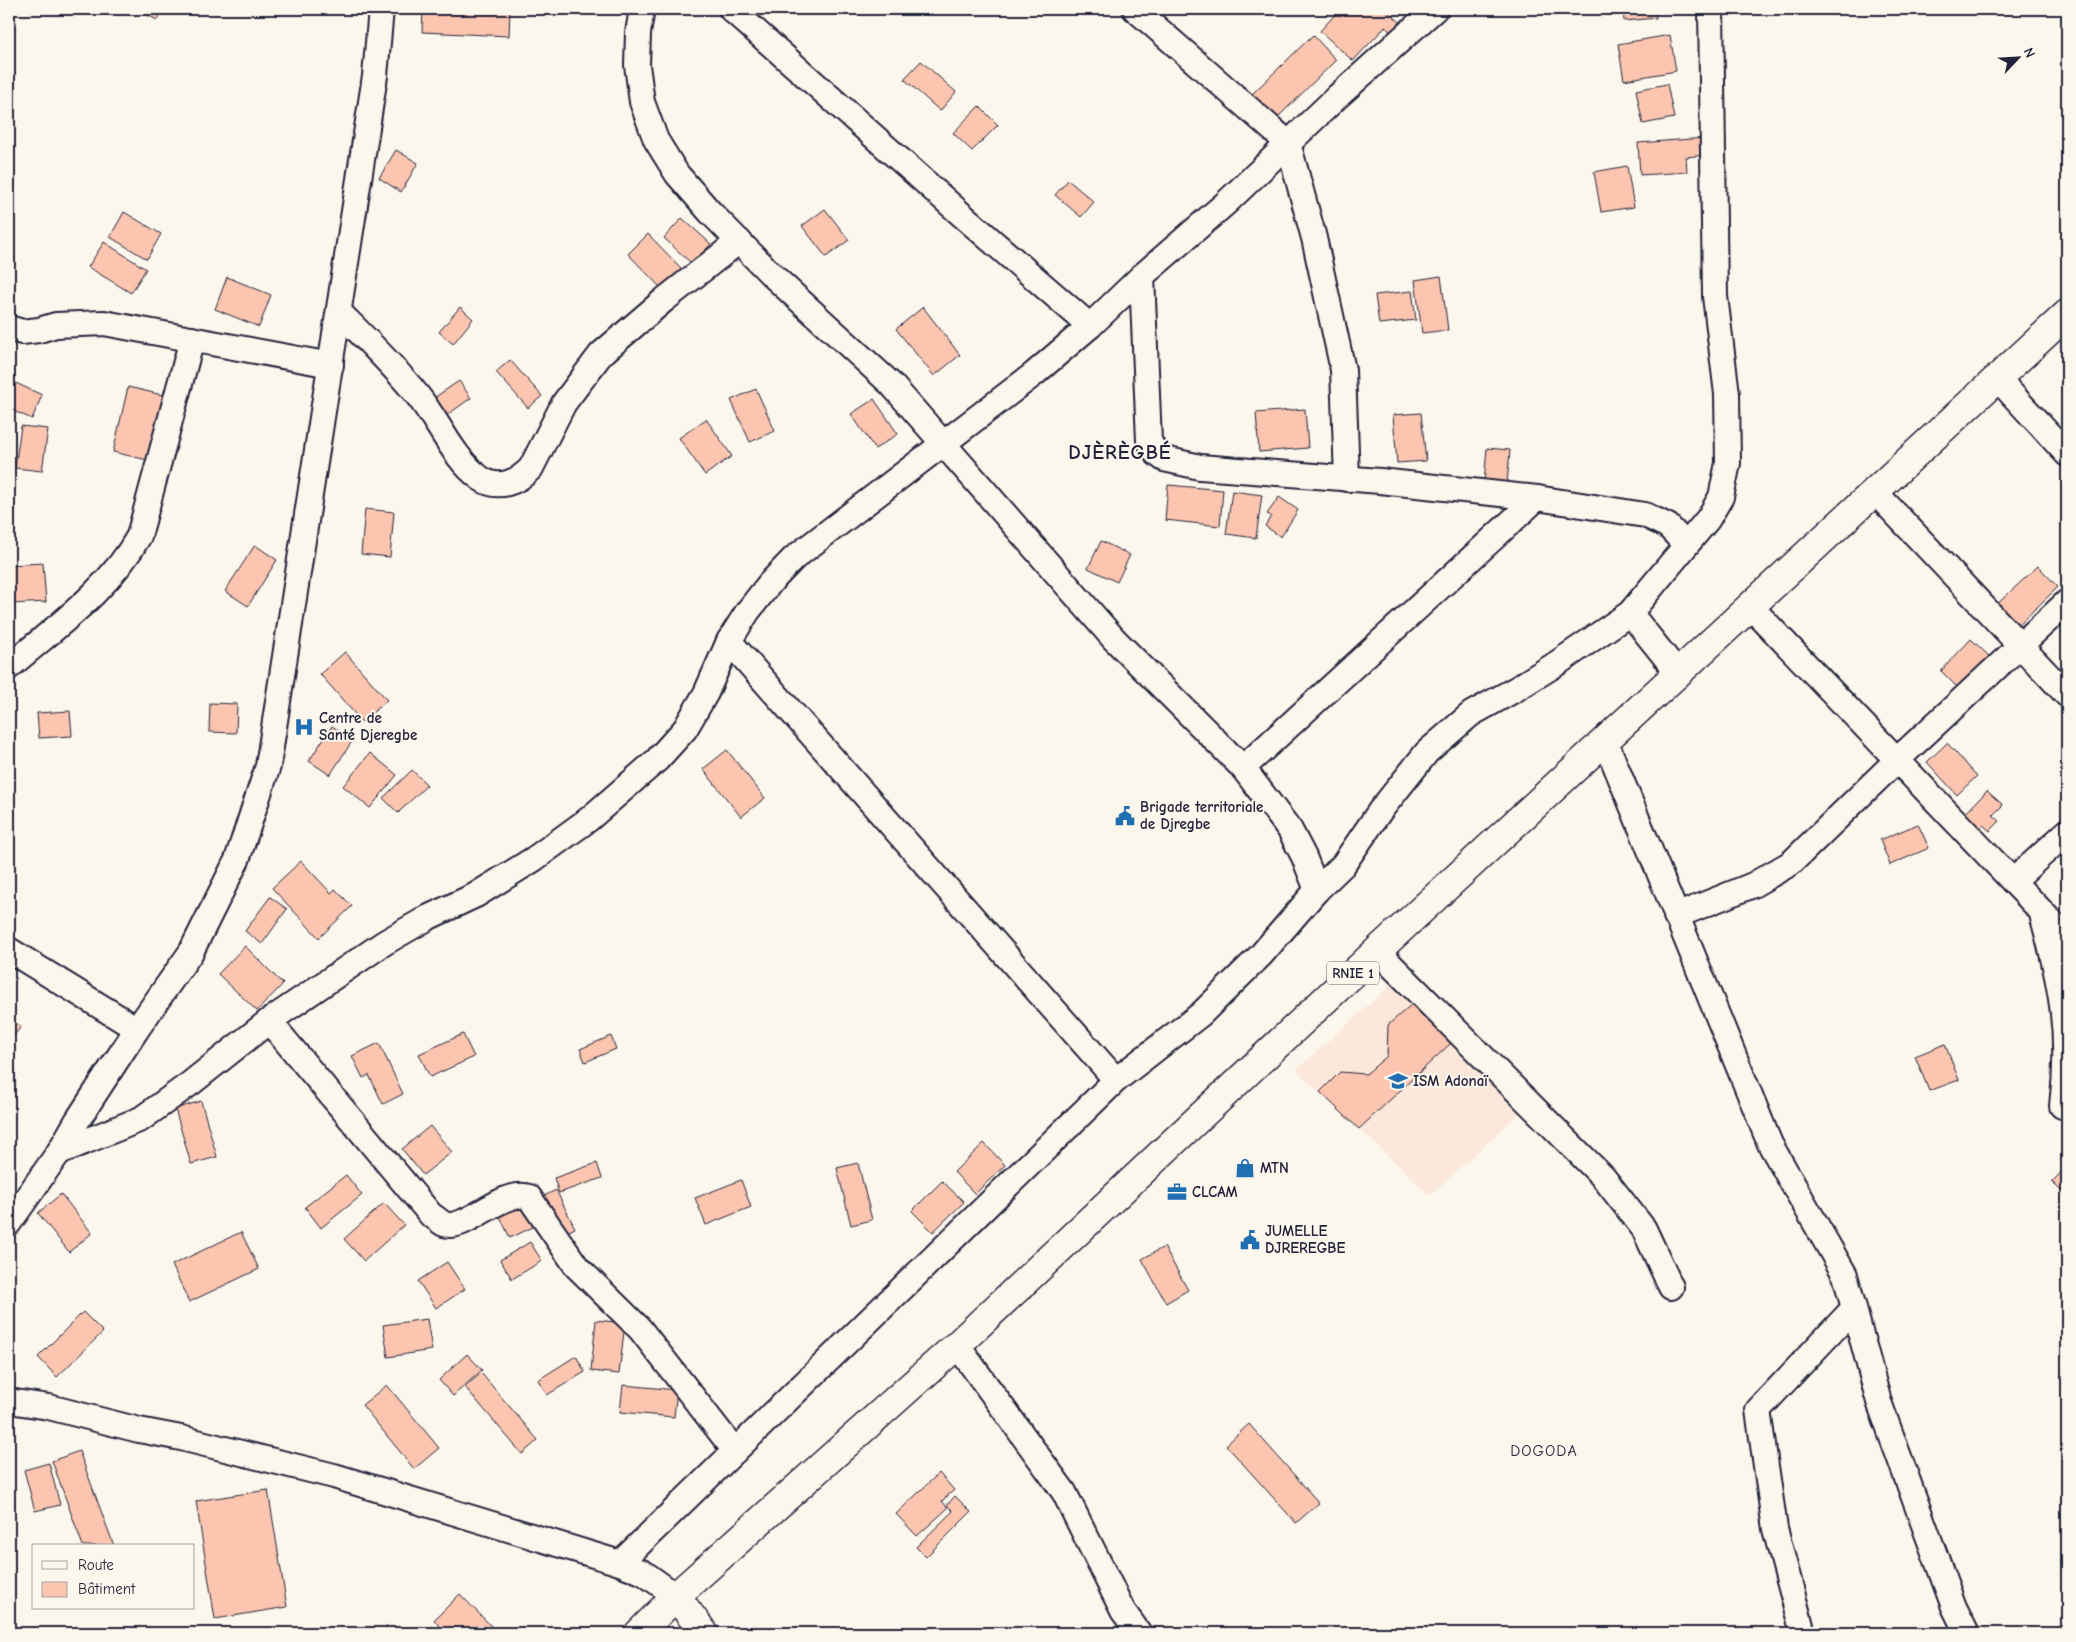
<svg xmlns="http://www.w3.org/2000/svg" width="2076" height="1642" font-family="'Comic Neue',sans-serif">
  <rect width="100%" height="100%" fill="#fbf7ec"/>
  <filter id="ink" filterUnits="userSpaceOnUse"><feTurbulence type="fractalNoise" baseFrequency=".02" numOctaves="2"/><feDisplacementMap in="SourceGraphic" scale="10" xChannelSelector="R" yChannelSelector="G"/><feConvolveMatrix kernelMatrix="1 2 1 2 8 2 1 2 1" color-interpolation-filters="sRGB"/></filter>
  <g filter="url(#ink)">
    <!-- built -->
    <polygon fill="#fbe8da" points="1392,984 1520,1113 1430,1195 1296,1070"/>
    <!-- building -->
    <g fill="#fcc5af" stroke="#22223b">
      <polygon points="136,9 163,9 157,20"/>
      <polygon points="423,9 510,9 509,36 422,32"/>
      <polygon points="1340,9 1385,9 1400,22 1391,32 1385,27 1353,61 1320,31"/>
      <polygon points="1623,9 1655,9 1656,18 1624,21"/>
      <polygon points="1313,35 1336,60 1274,121 1250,96"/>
      <polygon points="1670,35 1676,71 1624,80 1618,44"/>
      <polygon points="921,61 956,92 940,111 904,79"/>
      <polygon points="1667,84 1674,118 1643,124 1636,90"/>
      <polygon points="979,106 998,125 972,151 953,133"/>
      <polygon points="1705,138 1706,155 1686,157 1687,172 1640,175 1638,143"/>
      <polygon points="396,150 418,163 401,192 379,178"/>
      <polygon points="1627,166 1634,207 1601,212 1594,172"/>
      <polygon points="1068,180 1094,202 1081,217 1055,195"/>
      <polygon points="825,209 849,240 826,257 802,226"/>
      <polygon points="124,212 161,234 147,259 110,237"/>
      <polygon points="682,218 711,244 692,264 664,238"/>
      <polygon points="648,234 682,269 662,289 628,254"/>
      <polygon points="104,242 146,269 131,293 88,267"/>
      <polygon points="1441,276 1448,330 1422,333 1415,280"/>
      <polygon points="227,277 271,295 259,327 215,309"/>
      <polygon points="1412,291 1416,320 1379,324 1375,295"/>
      <polygon points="460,307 473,319 453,344 439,332"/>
      <polygon points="923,307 960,355 934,376 896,329"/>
      <polygon points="510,360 542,396 528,408 496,372"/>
      <polygon points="9,380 42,395 32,419 9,409"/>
      <polygon points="459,381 471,398 440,420 428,402"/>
      <polygon points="128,387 167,396 152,461 113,452"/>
      <polygon points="756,389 775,431 750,442 731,400"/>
      <polygon points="874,399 898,434 875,449 851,414"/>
      <polygon points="1305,409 1308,448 1259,452 1256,413"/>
      <polygon points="1421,413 1426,461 1397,463 1393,415"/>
      <polygon points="706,419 732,456 705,475 679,438"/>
      <polygon points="21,426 48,429 42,471 15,468"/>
      <polygon points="1487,448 1510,450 1507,484 1484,482"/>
      <polygon points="1168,485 1223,490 1220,526 1165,520"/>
      <polygon points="1232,491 1262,495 1256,538 1226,534"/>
      <polygon points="1279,497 1298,510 1281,537 1265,526 1271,516 1267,514"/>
      <polygon points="365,509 394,512 390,557 361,554"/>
      <polygon points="1101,541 1130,555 1117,582 1088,568"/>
      <polygon points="255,545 277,560 248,606 225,591"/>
      <polygon points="43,563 46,602 11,604 9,565"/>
      <polygon points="2038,566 2058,587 2014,629 1994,607"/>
      <polygon points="1971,639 1989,656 1958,688 1941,671"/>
      <polygon points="345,652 387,700 362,722 320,674"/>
      <polygon points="210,703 237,704 236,733 209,732"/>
      <polygon points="70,711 72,736 39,738 37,713"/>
      <polygon points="332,726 353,740 330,775 309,761"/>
      <polygon points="1947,743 1977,776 1957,795 1927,762"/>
      <polygon points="727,750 765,798 741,817 703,769"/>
      <polygon points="370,753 397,775 370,808 343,786"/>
      <polygon points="412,770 427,785 398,813 383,798"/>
      <polygon points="1987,791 2003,805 1993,815 2000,821 1990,831 1983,825 1975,834 1960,819"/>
      <polygon points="1918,824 1929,848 1890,865 1880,840"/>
      <polygon points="301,861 331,893 335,889 352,906 319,938 272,888"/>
      <polygon points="270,897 287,909 262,944 245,931"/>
      <polygon points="245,946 283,984 257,1011 218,974"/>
      <polygon points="1412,1004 1451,1043 1359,1129 1320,1092 1340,1072 1366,1074 1387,1056 1388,1025"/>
      <polygon points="9,1017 21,1027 9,1041"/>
      <polygon points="463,1034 474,1057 430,1077 419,1054"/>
      <polygon points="611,1036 616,1049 585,1062 580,1049"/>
      <polygon points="379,1043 403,1094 383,1104 369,1075 363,1078 352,1056"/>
      <polygon points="1945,1044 1959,1080 1929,1091 1915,1056"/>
      <polygon points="201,1101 217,1157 191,1164 175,1109"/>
      <polygon points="430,1126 452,1152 423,1175 402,1149"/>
      <polygon points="984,1143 1005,1165 975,1194 954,1172"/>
      <polygon points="597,1163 602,1178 559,1193 554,1178"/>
      <polygon points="858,1163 872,1220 851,1225 837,1168"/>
      <polygon points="2067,1166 2067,1197 2052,1182"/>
      <polygon points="346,1175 362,1195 321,1228 305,1207"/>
      <polygon points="741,1180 751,1207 706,1225 695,1198"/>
      <polygon points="942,1181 964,1202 933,1232 912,1211"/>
      <polygon points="556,1190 575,1228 563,1234 544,1196"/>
      <polygon points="61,1194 92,1233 69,1252 38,1213"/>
      <polygon points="523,1201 535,1226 510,1238 498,1212"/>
      <polygon points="384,1203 404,1225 364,1261 344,1239"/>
      <polygon points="241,1232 259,1269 189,1302 172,1265"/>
      <polygon points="530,1242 542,1261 512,1279 500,1260"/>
      <polygon points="1164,1247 1188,1290 1166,1303 1142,1259"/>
      <polygon points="447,1262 465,1289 436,1308 418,1281"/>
      <polygon points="83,1312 103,1332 57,1377 38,1357"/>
      <polygon points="427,1319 432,1350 388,1357 383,1325"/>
      <polygon points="596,1320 625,1323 619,1374 591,1371"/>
      <polygon points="467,1354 482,1370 453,1396 439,1380"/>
      <polygon points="576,1356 585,1372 547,1395 538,1380"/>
      <polygon points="481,1373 538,1440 522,1454 465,1387"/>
      <polygon points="387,1385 439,1448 414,1469 362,1405"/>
      <polygon points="623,1385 677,1390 674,1417 620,1412"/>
      <polygon points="1249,1424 1319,1503 1296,1523 1226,1445"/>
      <polygon points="79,1451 114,1546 83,1546 52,1461"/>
      <polygon points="49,1463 60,1505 35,1511 24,1470"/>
      <polygon points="939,1473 954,1490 942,1501 948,1508 917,1536 896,1514"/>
      <polygon points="268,1490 287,1607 215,1619 196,1501"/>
      <polygon points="955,1496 971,1512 926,1557 916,1547 953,1511 947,1505"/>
      <polygon points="460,1594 492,1627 486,1633 447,1633 434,1620"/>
    </g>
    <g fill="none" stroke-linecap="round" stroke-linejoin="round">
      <defs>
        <g id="minor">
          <polyline points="642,9 638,33 637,65 642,102 656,140 677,174 710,212 772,275 892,385 1114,639 1243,768 1290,830 1304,857 1317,890"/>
          <polyline points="731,9 962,215 1090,326"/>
          <polyline points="1135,9 1288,143 1314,238 1343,370 1347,479"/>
          <polyline points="1142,276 1149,441 1156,453 1164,459 1200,467 1380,481 1537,498 1645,515 1668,526 1686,545"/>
          <path d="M339 312C366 339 394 366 418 396 439 422 453 458 480 478 498 491 518 482 531 468L564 403 601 354 664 300 739 241"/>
          <polyline points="9,328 22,332 39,330 56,325 104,323 331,365"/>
          <polyline points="1997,378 2067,454"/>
          <polyline points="1875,492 2067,695"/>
          <polyline points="1750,606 2067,938"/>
          <polyline points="1630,613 1678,673"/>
          <polyline points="729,641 1116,1080"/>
          <path d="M9 667C55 627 109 590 139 536L192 339"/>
          <polyline points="1605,740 1770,1144 1845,1275 1879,1402 1954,1607 1967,1633"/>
          <polyline points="1243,768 1537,498"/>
          <polyline points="2013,881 2067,832"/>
          <path d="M2042 914C2061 984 2071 1034 2062 1106"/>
          <polyline points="1676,916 1753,885 1791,863 1897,760 2067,602"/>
          <polyline points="9,950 137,1029"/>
          <polyline points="1377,951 1603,1177 1644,1229 1671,1287"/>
          <path d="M269 1021 431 1215C435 1217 440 1222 444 1224 466 1232 502 1188 529 1197L577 1267 640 1329 735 1451"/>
          <polyline points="59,1152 141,1119 191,1083 269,1021 384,943 429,917 476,895 534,859 589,819 657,760 685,729 706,693 729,641 748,611 770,583 794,558 1034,374 1090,326 1142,276 1226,203 1338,96 1435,9"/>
          <polyline points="9,1223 59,1152 77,1121 137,1029 191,952 237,860 268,766 375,76 381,9"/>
          <polyline points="957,1345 1064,1492 1123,1611 1139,1633"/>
          <polyline points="9,1401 49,1407 139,1430 181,1438 334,1476 620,1563 644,1573 676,1596"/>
          <polyline points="620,1563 1116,1080 1201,1014 1261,955 1317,890 1343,865 1380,811 1427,752 1471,714 1516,689 1556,664 1630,613 1708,519 1721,497 1728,463 1727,394 1715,296 1711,9"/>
          <polyline points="1803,1633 1775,1529 1758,1410 1854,1308"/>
        </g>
        <polyline id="primary" points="676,1596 704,1633"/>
        <polyline id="trunk" points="639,1633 676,1596 957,1345 1377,951 2067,314"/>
      </defs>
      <!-- minor casing -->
      <use href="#minor" stroke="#22223b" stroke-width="28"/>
      <!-- primary casing -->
      <use href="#primary" stroke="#22223b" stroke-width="31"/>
      <!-- trunk casing -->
      <use href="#trunk" stroke="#22223b" stroke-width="31"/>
      <!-- minor -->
      <use href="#minor" stroke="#fbf7ec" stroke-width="24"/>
      <!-- primary -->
      <use href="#primary" stroke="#fbf7ec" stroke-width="28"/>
      <!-- trunk -->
      <use href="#trunk" stroke="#fbf7ec" stroke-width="28"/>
    </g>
  </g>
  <!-- icons -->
  <defs>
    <symbol id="hospital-bare" viewBox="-9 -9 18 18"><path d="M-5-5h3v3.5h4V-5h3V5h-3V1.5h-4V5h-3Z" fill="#1f6fb2" stroke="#fbf7ec" stroke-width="2.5" paint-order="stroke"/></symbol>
    <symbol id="civic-bare" viewBox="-9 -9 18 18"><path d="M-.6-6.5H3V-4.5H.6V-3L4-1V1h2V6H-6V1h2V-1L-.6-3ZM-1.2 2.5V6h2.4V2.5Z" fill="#1f6fb2" stroke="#fbf7ec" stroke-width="2.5" paint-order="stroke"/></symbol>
    <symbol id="school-bare" viewBox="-9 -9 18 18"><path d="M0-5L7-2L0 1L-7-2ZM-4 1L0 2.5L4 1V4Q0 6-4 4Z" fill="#1f6fb2" stroke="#fbf7ec" stroke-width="2.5" paint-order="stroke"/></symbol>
    <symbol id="shop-bare" viewBox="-9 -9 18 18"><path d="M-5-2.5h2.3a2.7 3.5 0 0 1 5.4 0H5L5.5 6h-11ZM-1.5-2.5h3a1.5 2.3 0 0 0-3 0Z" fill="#1f6fb2" stroke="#fbf7ec" stroke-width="2.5" paint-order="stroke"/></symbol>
    <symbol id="office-bare" viewBox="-9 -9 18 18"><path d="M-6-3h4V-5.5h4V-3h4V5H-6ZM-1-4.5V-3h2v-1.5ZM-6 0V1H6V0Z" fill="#1f6fb2" stroke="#fbf7ec" stroke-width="2.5" paint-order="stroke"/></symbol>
  </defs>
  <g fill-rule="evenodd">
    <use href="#hospital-bare" x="290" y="713" width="28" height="28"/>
    <use href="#civic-bare" x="1111" y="802" width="28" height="28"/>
    <use href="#school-bare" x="1384" y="1067" width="28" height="28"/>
    <use href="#shop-bare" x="1231" y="1154" width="28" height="28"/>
    <use href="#office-bare" x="1163" y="1178" width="28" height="28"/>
    <use href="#civic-bare" x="1236" y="1226" width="28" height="28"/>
  </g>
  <g text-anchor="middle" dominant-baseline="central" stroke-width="4" stroke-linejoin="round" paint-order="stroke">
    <!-- shield labels -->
    <rect fill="#fbf7ec" stroke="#636270" stroke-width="1" x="1327" y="961.5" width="52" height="23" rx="4"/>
    <g font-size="14" font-weight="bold" fill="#22223b">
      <text x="1353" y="973">RNIE 1</text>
    </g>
    <!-- poi labels -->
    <g font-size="15" font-weight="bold" fill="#22223b" stroke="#fbf7ec" text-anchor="start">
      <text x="319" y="718">Centre de<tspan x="319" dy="17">Santé Djeregbe</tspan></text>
      <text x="1140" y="807">Brigade territoriale<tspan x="1140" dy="17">de Djregbe</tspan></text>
      <text x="1413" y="1081">ISM Adonaï</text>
      <text x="1260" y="1168">MTN</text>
      <text x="1192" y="1192">CLCAM</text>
      <text x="1265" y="1231">JUMELLE<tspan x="1265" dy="17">DJREREGBE</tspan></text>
    </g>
    <!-- neighbourhood labels -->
    <g font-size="16" letter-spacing="1" fill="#22223b" stroke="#fbf7ec">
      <text x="1544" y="1451">DOGODA</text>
    </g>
    <!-- district labels -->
    <g font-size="20" font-weight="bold" letter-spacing="1" fill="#22223b" stroke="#fbf7ec">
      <text x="1120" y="452">DJÈRÈGBÉ</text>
    </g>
  </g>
  <!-- margin -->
  <rect width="2076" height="1642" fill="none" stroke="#fbf7ec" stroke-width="30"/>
  <rect x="15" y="15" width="2046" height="1612" fill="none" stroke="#22223b" stroke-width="2" filter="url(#ink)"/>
  <!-- legend -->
  <rect x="32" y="1544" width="162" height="65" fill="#fbf7ec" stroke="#a4a2a5"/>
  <rect x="42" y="1561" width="25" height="8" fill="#fbf7ec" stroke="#a4a2a5"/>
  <text x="78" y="1570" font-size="15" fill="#22223b">Route</text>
  <rect x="42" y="1582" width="25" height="15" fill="#fcc5af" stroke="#a4a2a5"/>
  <text x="78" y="1594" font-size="15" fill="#22223b">Bâtiment</text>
  <!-- north arrow -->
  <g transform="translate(2018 58) rotate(65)" stroke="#fbf7ec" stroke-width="4" paint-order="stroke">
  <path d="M0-4L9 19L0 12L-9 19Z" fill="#22223b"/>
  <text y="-8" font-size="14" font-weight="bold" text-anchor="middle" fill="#22223b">N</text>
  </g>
</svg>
